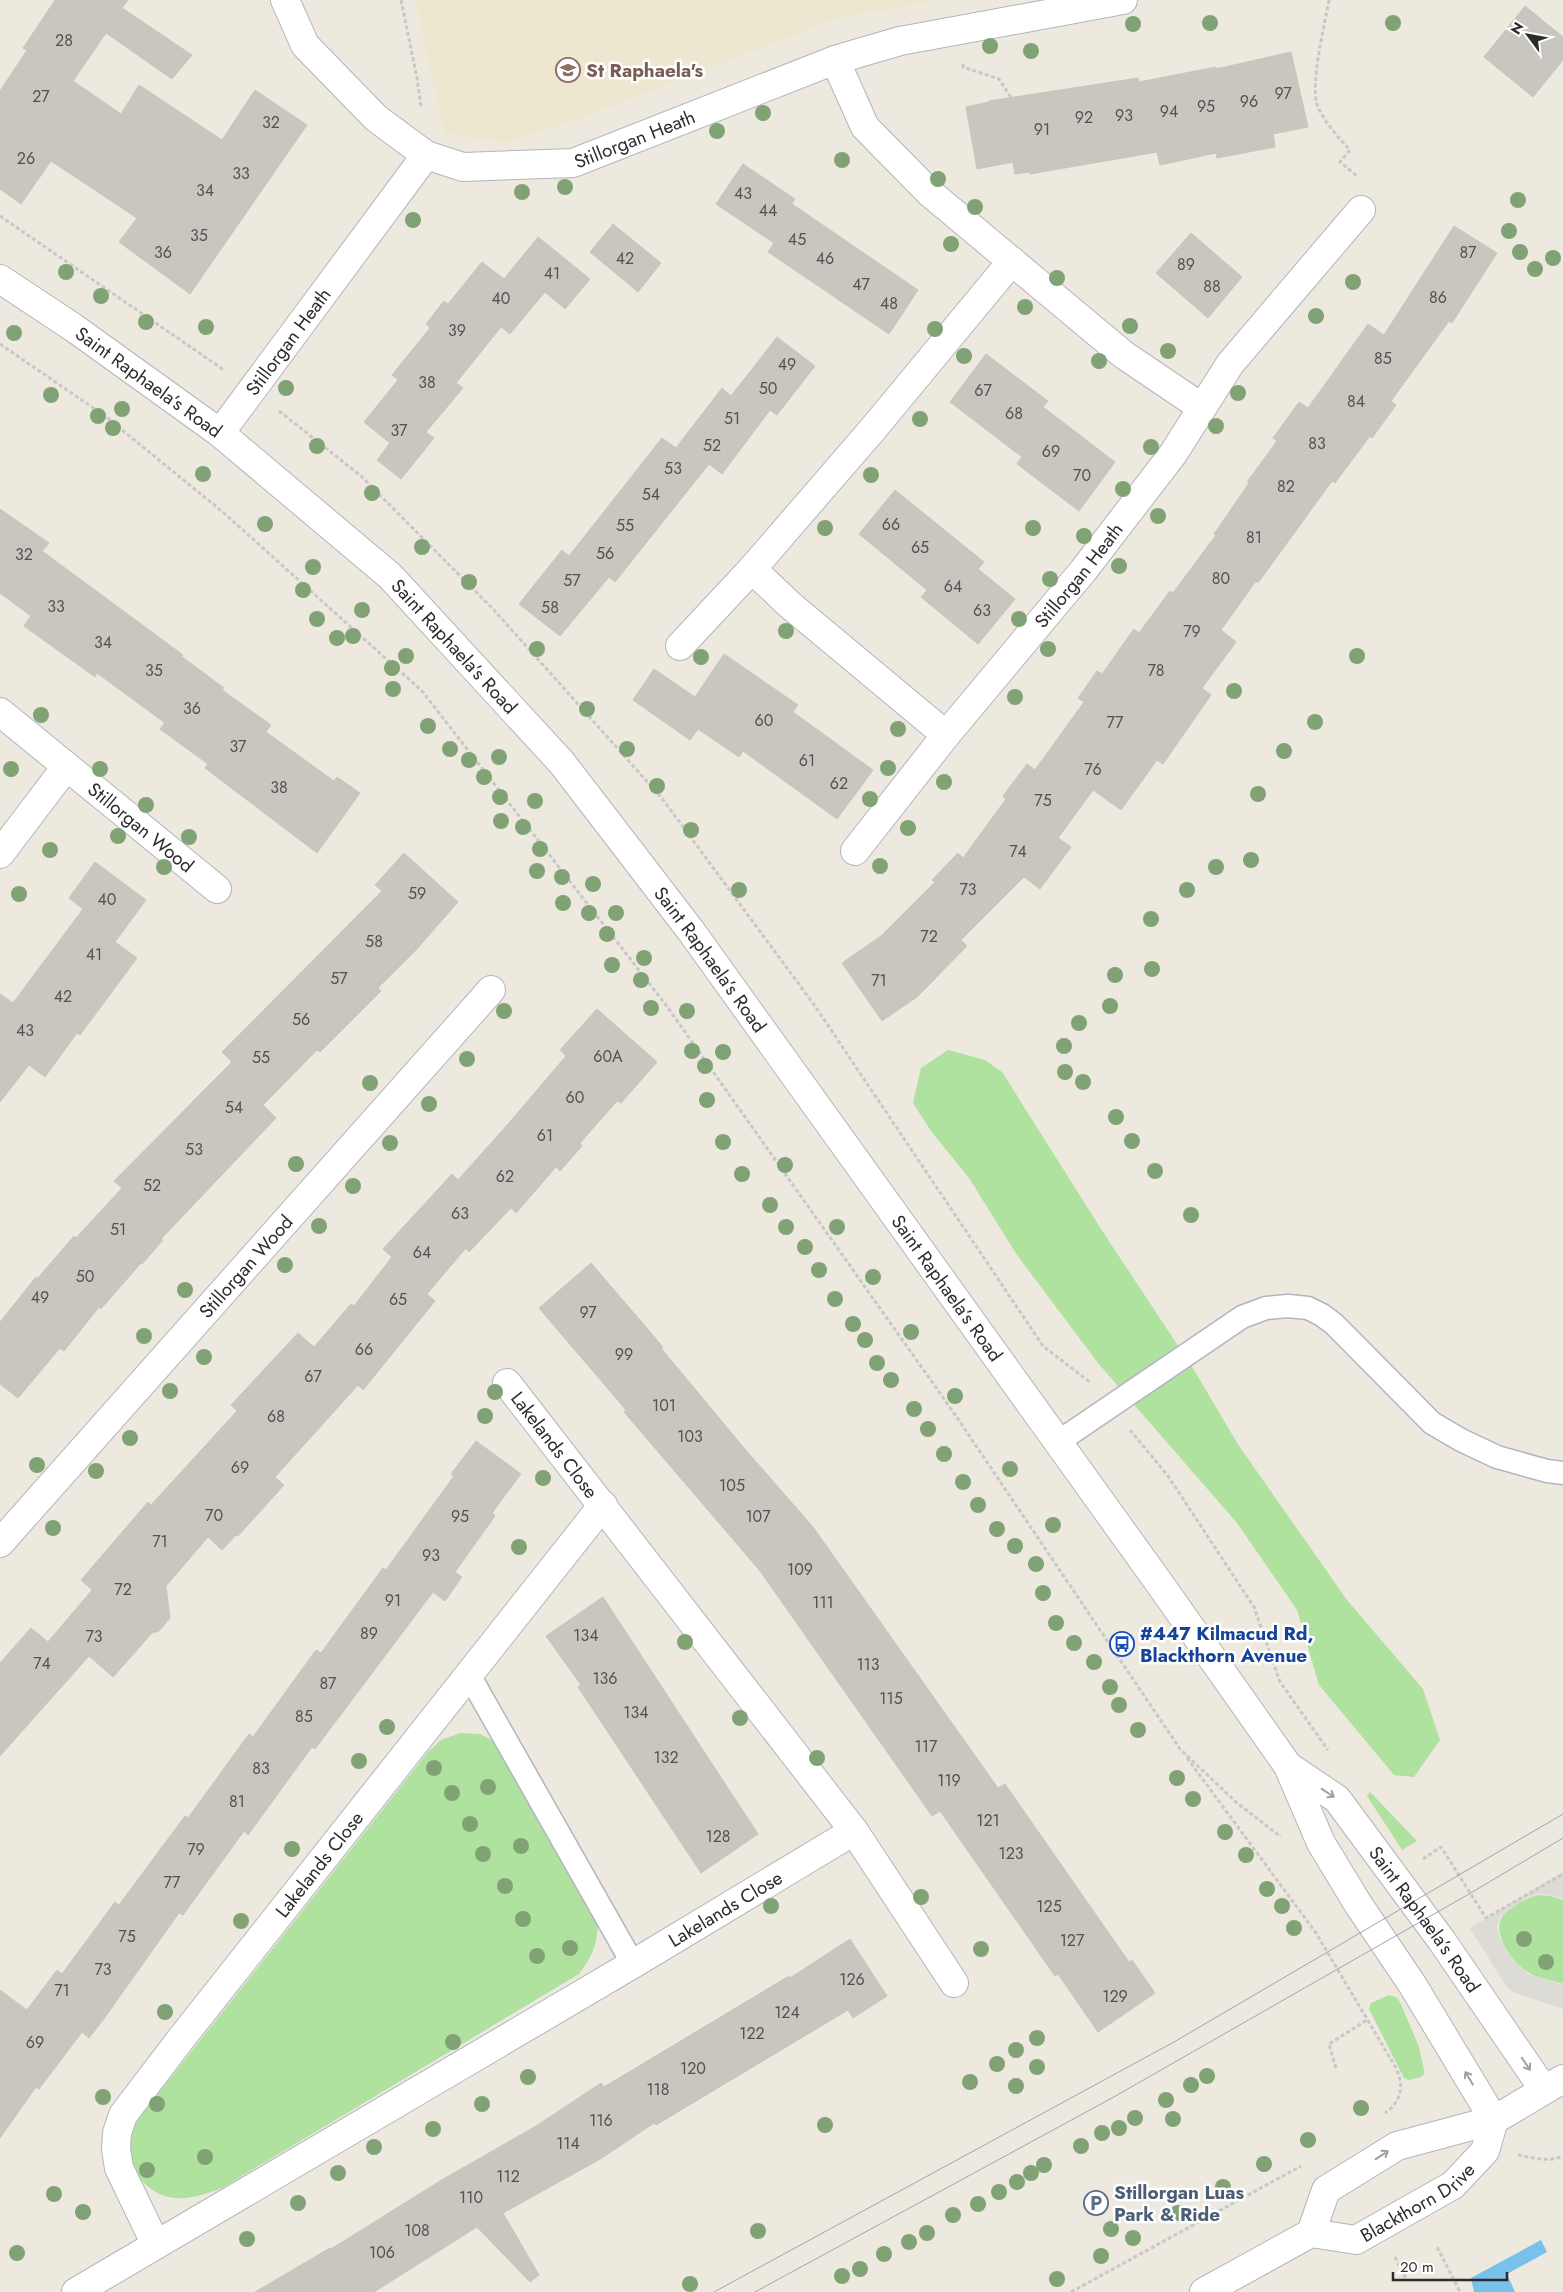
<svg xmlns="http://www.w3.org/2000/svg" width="1563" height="2292" font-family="Jost,sans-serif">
  <rect width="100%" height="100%" fill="#ede9df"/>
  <!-- education -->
  <polygon fill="#eee7d0" points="415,0 942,0 839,18 571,122 505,143 444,133"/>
  <!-- green -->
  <g fill="#afe19f">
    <polygon points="948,1050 985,1060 1002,1072 1101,1229 1194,1370 1239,1446 1347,1600 1423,1689 1440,1740 1414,1777 1394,1775 1319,1685 1297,1610 1237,1523 1098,1363 1017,1255 969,1178 931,1131 913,1103 921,1068"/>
    <path d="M460 1733 480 1734 498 1743 598 1923C597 1945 592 1957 579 1974L222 2188C206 2194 187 2201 169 2197 149 2193 131 2173 130 2153 129 2141 133 2129 138 2119L428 1752 441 1740Z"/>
    <polygon points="1370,1792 1417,1841 1402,1850 1367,1796"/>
    <path d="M1538 1895 1551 1896 1563 1900V1984C1552 1980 1536 1978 1526 1971 1517 1965 1509 1955 1504 1945 1489 1916 1512 1903 1538 1895Z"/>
    <polygon points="1389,1995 1396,1997 1400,2002 1419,2047 1424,2070 1424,2074 1421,2077 1409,2080 1404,2078 1369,2009 1371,2003"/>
  </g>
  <!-- plaza -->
  <polygon fill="#dddbd6" points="1563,1872 1563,1899 1551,1895 1538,1894 1526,1898 1500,1917 1497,1926 1498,1934 1508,1954 1522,1969 1528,1974 1563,1985 1563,2009 1513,1992 1506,1986 1470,1928"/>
  <!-- water -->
  <polygon fill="#78c1ea" points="1541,2240 1547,2252 1507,2274 1515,2292 1474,2292 1471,2278"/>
  <!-- building -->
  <g fill="#c9c5bf" stroke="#c9c5b9">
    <polygon points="55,0 128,0 122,8 192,55 172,79 106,33 73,81 121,114 139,85 222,140 255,90 307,125 190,294 119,242 137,218 51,161 21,204 0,189 0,91 27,50 23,48"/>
    <polygon points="1525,6 1563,37 1563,60 1533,97 1484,57"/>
    <polygon points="1291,52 1308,127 1273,134 1275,147 1217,158 1216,153 1160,165 1157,152 1030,174 1029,172 1015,174 1013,162 977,169 966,107 989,102 989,101 1138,78 1139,82 1216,67 1216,69"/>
    <polygon points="743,164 795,199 792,204 918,290 889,334 768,252 774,243 716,204"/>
    <polygon points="613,224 661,263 638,292 590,252"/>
    <polygon points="1454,226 1497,253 1452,323 1449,321 1391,401 1396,405 1372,438 1370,436 1335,483 1332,481 1258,583 1256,581 1221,630 1236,642 1202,688 1211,695 1163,764 1157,760 1121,810 1093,790 1058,838 1071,847 1040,889 1024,877 961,940 967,946 917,997 882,1021 842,963 881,936 935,882 932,880 958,853 963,858 1006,799 1003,796 1027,764 1035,770 1084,702 1078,698 1097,671 1102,674 1134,629 1139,633 1170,591 1173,593 1216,535 1214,534 1249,483 1247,482 1277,441 1273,438 1299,402 1308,408 1368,324 1384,335"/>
    <polygon points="1191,233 1242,277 1208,318 1156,273"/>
    <polygon points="538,237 590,279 565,309 545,292 510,334 501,327 456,383 463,388 426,432 434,438 401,479 377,460 390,443 364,422 398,380 392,375 430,328 426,324 444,301 448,304 482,262 504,279"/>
    <polygon points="777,337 815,366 777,415 770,410 722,474 709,464 615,582 609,577 560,636 519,604 562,550 569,556 662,438 676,448 722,388 731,396"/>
    <polygon points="986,354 1048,401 1043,407 1115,462 1079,511 1017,464 1022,457 950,402"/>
    <polygon points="895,490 984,562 978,569 1015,599 978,644 921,597 927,590 859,534"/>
    <polygon points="0,509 49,543 42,551 183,655 181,656 224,688 222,690 271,725 266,732 334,781 337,777 360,793 317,853 205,768 208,764 160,729 165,723 97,673 95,677 24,626 31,616 0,593"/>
    <polygon points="724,654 798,705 793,712 873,770 837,819 743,751 739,757 698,729 690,740 633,700 654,669 695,697"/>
    <polygon points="404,853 458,902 416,950 378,988 381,991 320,1052 317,1050 263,1105 276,1118 161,1239 163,1240 142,1264 141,1263 101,1309 99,1307 64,1351 60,1348 18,1398 0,1384 0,1322 36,1277 37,1279 74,1236 76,1238 122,1188 114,1181 232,1062 222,1052 382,891 375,885"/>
    <polygon points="95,862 146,900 115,942 137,958 80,1035 77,1033 45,1077 29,1065 0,1102 0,994 13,1003 83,909 69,898"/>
    <polygon points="597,1009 657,1062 621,1103 617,1101 580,1143 582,1146 560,1171 556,1167 516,1213 511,1208 469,1252 466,1248 427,1294 435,1301 363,1390 358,1385 275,1477 284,1485 238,1536 236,1535 222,1550 208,1537 166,1586 170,1618 159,1631 152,1633 113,1677 89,1656 0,1756 0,1663 31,1628 48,1642 92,1590 81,1580 148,1502 151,1505 237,1411 231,1405 298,1333 314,1347 351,1304 354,1306 392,1257 383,1249 452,1174 458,1180 508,1124 566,1056 560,1050"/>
    <polygon points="591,1263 663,1347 661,1348 744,1448 813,1527 998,1788 1005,1784 1129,1962 1132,1960 1155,1993 1098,2032 1058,1974 1055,1976 940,1811 932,1816 760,1571 624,1412 626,1410 539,1308"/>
    <polygon points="476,1441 521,1474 492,1513 495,1516 455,1572 462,1577 445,1601 433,1592 315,1749 312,1747 248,1835 244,1831 183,1915 179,1913 103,2020 89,2038 82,2032 39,2089 36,2087 0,2138 0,1990 27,2010 57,1970 62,1974 115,1902 119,1905 185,1816 188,1818 249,1734 253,1737 316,1650 321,1653 383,1568 386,1570 425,1516 454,1476 451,1474"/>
    <polygon points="603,1597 758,1834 701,1873 578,1687 581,1685 546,1636"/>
    <polygon points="850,1939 887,1996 853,2018 848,2010 656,2125 654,2123 602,2158 503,2213 539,2275 530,2282 477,2227 374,2292 255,2292 330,2248 331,2249 440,2181 536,2126 601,2083 604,2087 789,1976 790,1978"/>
  </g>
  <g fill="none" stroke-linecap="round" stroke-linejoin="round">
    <defs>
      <g id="service">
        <polyline points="1058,1442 1242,1317 1266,1308 1288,1306 1308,1308 1322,1315 1334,1324 1432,1423 1461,1440 1497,1457 1547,1471 1563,1473"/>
        <polyline points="469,1675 633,1964"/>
      </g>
      <g id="minor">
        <polyline points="285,0 305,45 376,118 426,155"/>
        <polyline points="835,60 865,127 930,193 1124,355 1201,407"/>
        <path id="s1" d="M220 433 426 155 463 167 573 163 835 60 900 41 1123 0"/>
        <polyline points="752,569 790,605 946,735"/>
        <polyline points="680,646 752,569 873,429 1012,261"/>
        <path id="s2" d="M0 712 217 889"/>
        <path id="s3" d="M855 851 946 735 1083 571 1173 454 1230 364 1361 210"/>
        <polyline points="0,854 66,767"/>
        <path id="s4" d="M507 1383 854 1831 954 1983"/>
        <path id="s5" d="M0 1543 491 990"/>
        <path id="s6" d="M156 2245 119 2168 116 2149 117 2133 123 2115 180 2040 603 1505"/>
        <path id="s7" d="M76 2292 633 1964 854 1831"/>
      </g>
      <g id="tertiary">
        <path id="s8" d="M0 279 74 328 220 433 390 576 562 763 691 931 1162 1587 1288 1766 1321 1843 1358 1904 1412 1984 1494 2120"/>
        <path id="s9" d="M1288 1766 1337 1799 1442 1941 1544 2090"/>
        <polyline points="1311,2233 1326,2190 1397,2146 1494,2120 1563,2079"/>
        <path id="s10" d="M1204 2292 1311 2233 1356 2240 1453 2185 1485 2151 1494 2120"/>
      </g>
    </defs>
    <!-- service casing -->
    <use href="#service" stroke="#b3b4bf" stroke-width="25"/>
    <!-- minor casing -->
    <use href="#minor" stroke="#b3b4bf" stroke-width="30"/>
    <!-- tertiary casing -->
    <use href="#tertiary" stroke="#b3b4bf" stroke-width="30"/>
    <!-- path -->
    <g stroke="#c8c8c8" stroke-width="3" stroke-dasharray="4 2.5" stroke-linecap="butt">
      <polyline points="401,0 417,78 421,107"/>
      <path d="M1329 0C1325 24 1309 86 1318 107 1325 123 1338 137 1350 150L1340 162 1357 176"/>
      <polyline points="963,64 963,67 999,79 1012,99"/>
      <polyline points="0,216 224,370"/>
      <polyline points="0,344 105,416 224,513 422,691 666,1005 956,1416 1180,1749 1237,1803 1281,1837"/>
      <polyline points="279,411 361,476 493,609 661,797 815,1006 1043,1346 1091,1383"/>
      <polyline points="1130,1430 1168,1476 1254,1607 1280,1682 1328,1750"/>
      <path d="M1187 1758 1316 1933 1396 2068C1404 2086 1402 2101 1385 2113"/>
      <polyline points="1423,1859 1441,1847 1486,1918 1563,1874"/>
      <polyline points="1336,2068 1329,2044 1367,2020"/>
      <path d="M1518 2155C1531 2157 1550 2163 1563 2156"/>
      <polyline points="1437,2247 1460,2292"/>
      <polyline points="1395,2257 1407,2281"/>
      <polyline points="1071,2292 1301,2166"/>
    </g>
    <!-- service -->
    <use href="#service" stroke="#fff" stroke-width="22"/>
    <!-- minor -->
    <use href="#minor" stroke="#fff" stroke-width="28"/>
    <!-- tertiary -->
    <use href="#tertiary" stroke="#fff" stroke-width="28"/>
    <!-- tram -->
    <g stroke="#a2a3b6" stroke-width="1">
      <polyline points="714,2292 1174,2042 1563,1814"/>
      <polyline points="755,2292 1112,2098 1469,1894 1563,1838"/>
    </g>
  </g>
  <!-- trees -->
  <g fill="#80a275">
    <circle cx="1210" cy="23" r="8"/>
    <circle cx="1393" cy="23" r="8"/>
    <circle cx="1133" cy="24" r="8"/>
    <circle cx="990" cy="46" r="8"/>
    <circle cx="1031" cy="51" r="8"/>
    <circle cx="763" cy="113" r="8"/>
    <circle cx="717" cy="131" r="8"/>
    <circle cx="842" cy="160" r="8"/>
    <circle cx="938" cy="179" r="8"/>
    <circle cx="565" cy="187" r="8"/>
    <circle cx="522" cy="192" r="8"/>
    <circle cx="1518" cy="200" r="8"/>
    <circle cx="975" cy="207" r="8"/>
    <circle cx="413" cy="220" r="8"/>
    <circle cx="1509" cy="231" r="8"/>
    <circle cx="951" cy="244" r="8"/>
    <circle cx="1520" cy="252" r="8"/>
    <circle cx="1553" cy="258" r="8"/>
    <circle cx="1535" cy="269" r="8"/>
    <circle cx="66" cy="272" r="8"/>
    <circle cx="1057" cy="278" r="8"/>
    <circle cx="1353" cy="282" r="8"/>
    <circle cx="101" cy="296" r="8"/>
    <circle cx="1025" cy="307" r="8"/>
    <circle cx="1316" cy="316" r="8"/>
    <circle cx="146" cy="322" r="8"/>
    <circle cx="1130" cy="326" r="8"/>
    <circle cx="206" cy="327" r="8"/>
    <circle cx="935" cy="329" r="8"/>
    <circle cx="14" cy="333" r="8"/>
    <circle cx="1168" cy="351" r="8"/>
    <circle cx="964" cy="356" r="8"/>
    <circle cx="1099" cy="361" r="8"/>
    <circle cx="286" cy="388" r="8"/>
    <circle cx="1238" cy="393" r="8"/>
    <circle cx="51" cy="395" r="8"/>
    <circle cx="122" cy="409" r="8"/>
    <circle cx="98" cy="416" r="8"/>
    <circle cx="920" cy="419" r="8"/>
    <circle cx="1216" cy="426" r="8"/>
    <circle cx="113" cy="428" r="8"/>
    <circle cx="317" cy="446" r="8"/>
    <circle cx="1151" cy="447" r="8"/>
    <circle cx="203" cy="474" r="8"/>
    <circle cx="871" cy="475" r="8"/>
    <circle cx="1123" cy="489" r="8"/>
    <circle cx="372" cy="493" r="8"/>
    <circle cx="1158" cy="516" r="8"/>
    <circle cx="265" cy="524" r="8"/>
    <circle cx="825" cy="528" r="8"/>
    <circle cx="1033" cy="528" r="8"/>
    <circle cx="1084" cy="536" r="8"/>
    <circle cx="422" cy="547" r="8"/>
    <circle cx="1119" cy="566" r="8"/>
    <circle cx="313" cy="567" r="8"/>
    <circle cx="1050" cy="579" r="8"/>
    <circle cx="469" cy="582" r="8"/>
    <circle cx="303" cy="590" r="8"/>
    <circle cx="362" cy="610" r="8"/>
    <circle cx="317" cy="619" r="8"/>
    <circle cx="1019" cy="619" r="8"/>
    <circle cx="786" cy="631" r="8"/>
    <circle cx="353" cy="636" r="8"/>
    <circle cx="337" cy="638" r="8"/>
    <circle cx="537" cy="649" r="8"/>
    <circle cx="1048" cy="649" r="8"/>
    <circle cx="406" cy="656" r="8"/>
    <circle cx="1357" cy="656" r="8"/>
    <circle cx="701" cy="657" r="8"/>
    <circle cx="392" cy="668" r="8"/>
    <circle cx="393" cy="689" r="8"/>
    <circle cx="1234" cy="691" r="8"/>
    <circle cx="1015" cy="697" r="8"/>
    <circle cx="587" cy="709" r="8"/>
    <circle cx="41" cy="715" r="8"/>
    <circle cx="1315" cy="722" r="8"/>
    <circle cx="428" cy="726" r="8"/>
    <circle cx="898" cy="729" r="8"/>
    <circle cx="450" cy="749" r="8"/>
    <circle cx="627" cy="749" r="8"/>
    <circle cx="1284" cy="751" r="8"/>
    <circle cx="499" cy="757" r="8"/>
    <circle cx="469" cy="760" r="8"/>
    <circle cx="888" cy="768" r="8"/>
    <circle cx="11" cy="769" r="8"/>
    <circle cx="100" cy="769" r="8"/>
    <circle cx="484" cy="777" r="8"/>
    <circle cx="944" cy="782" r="8"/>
    <circle cx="657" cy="786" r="8"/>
    <circle cx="1258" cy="794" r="8"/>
    <circle cx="500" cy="797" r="8"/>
    <circle cx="870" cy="799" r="8"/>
    <circle cx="535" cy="801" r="8"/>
    <circle cx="146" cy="805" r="8"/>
    <circle cx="501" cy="821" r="8"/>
    <circle cx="523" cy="827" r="8"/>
    <circle cx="908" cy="828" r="8"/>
    <circle cx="691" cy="830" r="8"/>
    <circle cx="118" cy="836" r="8"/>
    <circle cx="189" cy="837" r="8"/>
    <circle cx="540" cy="849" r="8"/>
    <circle cx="50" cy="850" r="8"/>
    <circle cx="1251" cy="860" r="8"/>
    <circle cx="880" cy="866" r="8"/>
    <circle cx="164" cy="867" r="8"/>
    <circle cx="1216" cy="867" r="8"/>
    <circle cx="537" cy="871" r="8"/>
    <circle cx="562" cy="877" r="8"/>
    <circle cx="593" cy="884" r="8"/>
    <circle cx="739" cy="890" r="8"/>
    <circle cx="1187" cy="890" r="8"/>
    <circle cx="19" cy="894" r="8"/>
    <circle cx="563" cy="903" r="8"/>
    <circle cx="589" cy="913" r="8"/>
    <circle cx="616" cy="913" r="8"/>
    <circle cx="1151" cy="919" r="8"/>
    <circle cx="607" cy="934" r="8"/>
    <circle cx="644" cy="958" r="8"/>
    <circle cx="612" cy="965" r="8"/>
    <circle cx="1152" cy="969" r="8"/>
    <circle cx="1115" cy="975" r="8"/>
    <circle cx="641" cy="980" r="8"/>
    <circle cx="1110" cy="1006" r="8"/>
    <circle cx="651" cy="1008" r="8"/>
    <circle cx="504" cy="1011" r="8"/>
    <circle cx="687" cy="1011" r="8"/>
    <circle cx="1079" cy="1023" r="8"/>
    <circle cx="1064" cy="1046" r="8"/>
    <circle cx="692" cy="1051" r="8"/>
    <circle cx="723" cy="1052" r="8"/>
    <circle cx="467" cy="1059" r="8"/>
    <circle cx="705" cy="1066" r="8"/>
    <circle cx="1065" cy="1072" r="8"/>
    <circle cx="1083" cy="1082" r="8"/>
    <circle cx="370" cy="1083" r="8"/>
    <circle cx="707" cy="1100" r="8"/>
    <circle cx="429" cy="1104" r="8"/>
    <circle cx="1116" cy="1117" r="8"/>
    <circle cx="1132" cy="1141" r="8"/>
    <circle cx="723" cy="1142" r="8"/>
    <circle cx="390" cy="1143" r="8"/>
    <circle cx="296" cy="1164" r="8"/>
    <circle cx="785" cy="1165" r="8"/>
    <circle cx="1155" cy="1171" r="8"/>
    <circle cx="742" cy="1174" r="8"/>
    <circle cx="353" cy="1186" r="8"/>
    <circle cx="770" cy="1205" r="8"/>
    <circle cx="1191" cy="1215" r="8"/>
    <circle cx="319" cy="1226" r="8"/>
    <circle cx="786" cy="1227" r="8"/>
    <circle cx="837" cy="1227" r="8"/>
    <circle cx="805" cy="1247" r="8"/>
    <circle cx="285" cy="1265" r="8"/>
    <circle cx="819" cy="1270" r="8"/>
    <circle cx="873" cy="1277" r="8"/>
    <circle cx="185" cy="1290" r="8"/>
    <circle cx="835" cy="1299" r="8"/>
    <circle cx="853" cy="1324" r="8"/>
    <circle cx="911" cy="1332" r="8"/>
    <circle cx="144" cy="1336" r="8"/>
    <circle cx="865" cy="1340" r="8"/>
    <circle cx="204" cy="1357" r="8"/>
    <circle cx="877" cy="1363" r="8"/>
    <circle cx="891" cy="1380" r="8"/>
    <circle cx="170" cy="1391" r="8"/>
    <circle cx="495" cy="1392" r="8"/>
    <circle cx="955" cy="1396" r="8"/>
    <circle cx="914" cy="1409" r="8"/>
    <circle cx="485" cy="1416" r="8"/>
    <circle cx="928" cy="1429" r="8"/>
    <circle cx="130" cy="1438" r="8"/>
    <circle cx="944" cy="1454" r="8"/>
    <circle cx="37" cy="1465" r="8"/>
    <circle cx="1010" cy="1469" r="8"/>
    <circle cx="96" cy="1471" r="8"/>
    <circle cx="543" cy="1478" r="8"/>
    <circle cx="963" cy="1482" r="8"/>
    <circle cx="978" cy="1505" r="8"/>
    <circle cx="1053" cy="1525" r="8"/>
    <circle cx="53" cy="1528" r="8"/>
    <circle cx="997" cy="1529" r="8"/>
    <circle cx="1015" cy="1546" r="8"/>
    <circle cx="519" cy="1547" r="8"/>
    <circle cx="1036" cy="1564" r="8"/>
    <circle cx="1043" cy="1593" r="8"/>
    <circle cx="1056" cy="1623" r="8"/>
    <circle cx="685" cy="1642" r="8"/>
    <circle cx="1074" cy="1643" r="8"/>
    <circle cx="1094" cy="1662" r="8"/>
    <circle cx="1110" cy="1687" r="8"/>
    <circle cx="1119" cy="1705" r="8"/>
    <circle cx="740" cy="1718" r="8"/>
    <circle cx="387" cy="1727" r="8"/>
    <circle cx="1138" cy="1730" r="8"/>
    <circle cx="817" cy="1758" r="8"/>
    <circle cx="359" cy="1761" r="8"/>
    <circle cx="434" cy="1768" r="8"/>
    <circle cx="1177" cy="1778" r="8"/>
    <circle cx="488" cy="1787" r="8"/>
    <circle cx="452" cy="1793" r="8"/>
    <circle cx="1193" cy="1799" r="8"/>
    <circle cx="470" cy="1824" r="8"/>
    <circle cx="1225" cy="1832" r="8"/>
    <circle cx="521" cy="1846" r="8"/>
    <circle cx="292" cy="1849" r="8"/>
    <circle cx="483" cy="1854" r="8"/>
    <circle cx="1246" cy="1855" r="8"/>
    <circle cx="505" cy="1886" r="8"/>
    <circle cx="1267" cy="1889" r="8"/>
    <circle cx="921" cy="1897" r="8"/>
    <circle cx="771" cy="1906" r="8"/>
    <circle cx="1282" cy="1906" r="8"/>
    <circle cx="523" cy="1919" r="8"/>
    <circle cx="241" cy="1921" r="8"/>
    <circle cx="1294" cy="1928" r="8"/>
    <circle cx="1524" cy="1939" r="8"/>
    <circle cx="570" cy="1948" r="8"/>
    <circle cx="981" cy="1949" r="8"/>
    <circle cx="537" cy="1956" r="8"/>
    <circle cx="1546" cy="1962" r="8"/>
    <circle cx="165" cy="2012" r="8"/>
    <circle cx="1037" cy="2038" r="8"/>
    <circle cx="453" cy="2042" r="8"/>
    <circle cx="1016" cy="2050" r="8"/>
    <circle cx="997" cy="2064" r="8"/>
    <circle cx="1037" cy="2067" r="8"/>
    <circle cx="1207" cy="2076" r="8"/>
    <circle cx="528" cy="2077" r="8"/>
    <circle cx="970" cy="2082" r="8"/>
    <circle cx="1191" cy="2085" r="8"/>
    <circle cx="1016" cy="2086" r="8"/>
    <circle cx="103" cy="2097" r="8"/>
    <circle cx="1166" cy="2100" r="8"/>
    <circle cx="157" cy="2104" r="8"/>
    <circle cx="482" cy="2104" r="8"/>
    <circle cx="1361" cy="2108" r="8"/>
    <circle cx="1135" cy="2118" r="8"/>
    <circle cx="1173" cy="2119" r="8"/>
    <circle cx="825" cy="2125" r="8"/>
    <circle cx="1119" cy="2128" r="8"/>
    <circle cx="433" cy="2129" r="8"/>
    <circle cx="1102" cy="2133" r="8"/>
    <circle cx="1308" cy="2140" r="8"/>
    <circle cx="1081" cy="2146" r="8"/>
    <circle cx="374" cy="2147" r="8"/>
    <circle cx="205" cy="2157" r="8"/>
    <circle cx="1264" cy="2164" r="8"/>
    <circle cx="1044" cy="2165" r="8"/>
    <circle cx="147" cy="2170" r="8"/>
    <circle cx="338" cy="2173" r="8"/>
    <circle cx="1031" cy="2173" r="8"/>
    <circle cx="1017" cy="2182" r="8"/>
    <circle cx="1223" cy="2187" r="8"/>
    <circle cx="999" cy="2192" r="8"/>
    <circle cx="54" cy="2194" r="8"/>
    <circle cx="298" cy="2203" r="8"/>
    <circle cx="978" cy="2204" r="8"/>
    <circle cx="83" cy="2212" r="8"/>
    <circle cx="1178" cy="2213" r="8"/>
    <circle cx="953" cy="2215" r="8"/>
    <circle cx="1111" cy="2229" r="8"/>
    <circle cx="758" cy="2231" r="8"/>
    <circle cx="927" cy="2233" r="8"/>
    <circle cx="1133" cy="2238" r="8"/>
    <circle cx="247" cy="2239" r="8"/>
    <circle cx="909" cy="2242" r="8"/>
    <circle cx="17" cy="2253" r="8"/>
    <circle cx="884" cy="2254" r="8"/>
    <circle cx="1101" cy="2256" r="8"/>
    <circle cx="860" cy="2269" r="8"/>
    <circle cx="842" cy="2276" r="8"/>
    <circle cx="1057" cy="2279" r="8"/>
    <circle cx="690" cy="2284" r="8"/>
  </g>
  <!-- one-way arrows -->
  <defs><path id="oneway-shaft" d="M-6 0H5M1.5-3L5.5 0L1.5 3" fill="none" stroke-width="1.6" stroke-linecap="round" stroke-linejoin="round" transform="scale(1.25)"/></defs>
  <g stroke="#a0a0a0">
    <use href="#oneway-shaft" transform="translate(1328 1793) rotate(34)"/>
    <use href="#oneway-shaft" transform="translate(1526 2064) rotate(56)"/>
    <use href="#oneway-shaft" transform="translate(1469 2078) rotate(-121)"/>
    <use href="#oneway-shaft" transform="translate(1382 2155) rotate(-33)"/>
  </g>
  <!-- icons -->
  <defs>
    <symbol id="school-ring" viewBox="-11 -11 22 22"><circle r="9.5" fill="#fff" stroke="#8d6e63" stroke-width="1.5"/><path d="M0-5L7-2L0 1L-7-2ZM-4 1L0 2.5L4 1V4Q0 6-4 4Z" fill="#8d6e63"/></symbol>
    <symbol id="bus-ring" viewBox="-11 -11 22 22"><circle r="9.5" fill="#fff" stroke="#1a4fb4" stroke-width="1.5"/><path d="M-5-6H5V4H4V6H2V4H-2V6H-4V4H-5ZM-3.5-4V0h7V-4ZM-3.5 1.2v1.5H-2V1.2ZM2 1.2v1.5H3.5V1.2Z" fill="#1a4fb4"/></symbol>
    <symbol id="parking-ring" viewBox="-11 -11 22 22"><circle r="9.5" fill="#fff" stroke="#5c6f8a" stroke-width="1.5"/><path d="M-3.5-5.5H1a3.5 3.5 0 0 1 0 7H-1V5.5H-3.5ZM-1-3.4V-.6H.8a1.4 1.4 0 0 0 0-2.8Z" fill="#5c6f8a"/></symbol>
  </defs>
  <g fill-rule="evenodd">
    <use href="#school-ring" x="554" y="56" width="28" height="28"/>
    <use href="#bus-ring" x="1108" y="1630" width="28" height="28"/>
    <use href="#parking-ring" x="1082" y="2189" width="28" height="28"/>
  </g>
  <g text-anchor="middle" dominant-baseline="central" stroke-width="5" stroke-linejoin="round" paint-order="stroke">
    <!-- number labels -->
    <g font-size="16" fill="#535251">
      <text x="64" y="40">28</text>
      <text x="1283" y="93">97</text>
      <text x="41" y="96">27</text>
      <text x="1249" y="101">96</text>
      <text x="1206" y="106">95</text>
      <text x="1169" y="111">94</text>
      <text x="1124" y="115">93</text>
      <text x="1084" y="117">92</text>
      <text x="271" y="122">32</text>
      <text x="1042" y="129">91</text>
      <text x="26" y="158">26</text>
      <text x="241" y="173">33</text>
      <text x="205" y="190">34</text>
      <text x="743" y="193">43</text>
      <text x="768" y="210">44</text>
      <text x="199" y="235">35</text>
      <text x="797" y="239">45</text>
      <text x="163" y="252">36</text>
      <text x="1468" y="252">87</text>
      <text x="625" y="258">42</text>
      <text x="825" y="258">46</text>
      <text x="1186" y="264">89</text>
      <text x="552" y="273">41</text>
      <text x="861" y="284">47</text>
      <text x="1212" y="286">88</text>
      <text x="1438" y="297">86</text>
      <text x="501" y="298">40</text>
      <text x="889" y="303">48</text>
      <text x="457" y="330">39</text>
      <text x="1383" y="358">85</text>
      <text x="787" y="364">49</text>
      <text x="427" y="382">38</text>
      <text x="768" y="388">50</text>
      <text x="983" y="390">67</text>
      <text x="1356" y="401">84</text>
      <text x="1014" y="413">68</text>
      <text x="732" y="418">51</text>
      <text x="399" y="430">37</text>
      <text x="1317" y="443">83</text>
      <text x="712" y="445">52</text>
      <text x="1051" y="451">69</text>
      <text x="673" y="468">53</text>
      <text x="1082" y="475">70</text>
      <text x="1286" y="486">82</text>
      <text x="651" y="494">54</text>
      <text x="891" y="524">66</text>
      <text x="625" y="525">55</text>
      <text x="1254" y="537">81</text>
      <text x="920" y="547">65</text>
      <text x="605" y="553">56</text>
      <text x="24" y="554">32</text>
      <text x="1221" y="578">80</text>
      <text x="572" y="580">57</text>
      <text x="953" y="586">64</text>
      <text x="56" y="606">33</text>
      <text x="550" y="607">58</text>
      <text x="982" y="610">63</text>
      <text x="1192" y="631">79</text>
      <text x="103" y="642">34</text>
      <text x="154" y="670">35</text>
      <text x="1156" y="670">78</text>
      <text x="192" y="708">36</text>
      <text x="764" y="720">60</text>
      <text x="1115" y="722">77</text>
      <text x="238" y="746">37</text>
      <text x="807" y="760">61</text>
      <text x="1093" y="769">76</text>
      <text x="839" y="783">62</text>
      <text x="279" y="787">38</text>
      <text x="1043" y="800">75</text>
      <text x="1018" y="851">74</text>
      <text x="968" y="889">73</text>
      <text x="417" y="893">59</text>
      <text x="107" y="899">40</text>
      <text x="929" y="936">72</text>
      <text x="374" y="941">58</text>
      <text x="94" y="954">41</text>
      <text x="339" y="978">57</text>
      <text x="879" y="980">71</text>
      <text x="63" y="996">42</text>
      <text x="301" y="1019">56</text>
      <text x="25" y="1030">43</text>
      <text x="608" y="1056">60A</text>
      <text x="261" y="1057">55</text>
      <text x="575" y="1097">60</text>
      <text x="234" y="1107">54</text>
      <text x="545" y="1135">61</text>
      <text x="194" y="1149">53</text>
      <text x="505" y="1176">62</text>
      <text x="152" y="1185">52</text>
      <text x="460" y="1213">63</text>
      <text x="118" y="1229">51</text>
      <text x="422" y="1252">64</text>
      <text x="85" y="1276">50</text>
      <text x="40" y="1297">49</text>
      <text x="398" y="1299">65</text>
      <text x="588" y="1312">97</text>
      <text x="364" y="1349">66</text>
      <text x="624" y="1354">99</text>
      <text x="313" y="1376">67</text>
      <text x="664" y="1405">101</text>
      <text x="276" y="1416">68</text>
      <text x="690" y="1436">103</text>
      <text x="240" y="1467">69</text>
      <text x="732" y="1485">105</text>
      <text x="214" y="1515">70</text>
      <text x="460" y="1516">95</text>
      <text x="758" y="1516">107</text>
      <text x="160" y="1541">71</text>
      <text x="431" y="1555">93</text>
      <text x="800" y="1569">109</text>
      <text x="123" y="1589">72</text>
      <text x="393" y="1600">91</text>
      <text x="823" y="1602">111</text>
      <text x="369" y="1633">89</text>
      <text x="586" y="1635">134</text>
      <text x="94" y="1636">73</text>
      <text x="42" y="1663">74</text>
      <text x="868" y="1664">113</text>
      <text x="605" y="1678">136</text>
      <text x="328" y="1683">87</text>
      <text x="891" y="1698">115</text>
      <text x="636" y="1712">134</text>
      <text x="304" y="1716">85</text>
      <text x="926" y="1746">117</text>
      <text x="666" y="1757">132</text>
      <text x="261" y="1768">83</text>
      <text x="949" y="1780">119</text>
      <text x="237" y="1801">81</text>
      <text x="988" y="1820">121</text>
      <text x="718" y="1836">128</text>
      <text x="196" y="1849">79</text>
      <text x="1011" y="1853">123</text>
      <text x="172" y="1882">77</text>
      <text x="1049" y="1906">125</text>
      <text x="127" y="1936">75</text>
      <text x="1072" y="1940">127</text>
      <text x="103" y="1969">73</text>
      <text x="852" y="1979">126</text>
      <text x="62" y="1990">71</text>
      <text x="1115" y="1996">129</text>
      <text x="787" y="2012">124</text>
      <text x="752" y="2033">122</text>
      <text x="35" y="2042">69</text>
      <text x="693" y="2068">120</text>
      <text x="658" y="2089">118</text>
      <text x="601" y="2120">116</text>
      <text x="568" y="2143">114</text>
      <text x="508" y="2176">112</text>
      <text x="471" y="2197">110</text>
      <text x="417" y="2230">108</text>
      <text x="382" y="2252">106</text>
    </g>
    <!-- education labels -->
    <g font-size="19" font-weight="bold" fill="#785e54" stroke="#fff" text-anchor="start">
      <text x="586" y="70">St Raphaela's</text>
    </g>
    <!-- street labels -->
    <g font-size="19" fill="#2c2c2c" stroke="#fff">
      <text stroke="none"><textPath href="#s1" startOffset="561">Stillorgan Heath</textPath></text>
      <text stroke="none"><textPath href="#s1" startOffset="114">Stillorgan Heath</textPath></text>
      <text stroke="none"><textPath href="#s8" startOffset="181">Saint Raphaela’s Road</textPath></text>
      <text stroke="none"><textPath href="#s3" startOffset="355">Stillorgan Heath</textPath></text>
      <text stroke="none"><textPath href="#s8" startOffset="586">Saint Raphaela’s Road</textPath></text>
      <text stroke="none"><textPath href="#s2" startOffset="182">Stillorgan Wood</textPath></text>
      <text stroke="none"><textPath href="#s8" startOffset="991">Saint Raphaela’s Road</textPath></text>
      <text stroke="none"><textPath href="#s5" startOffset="370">Stillorgan Wood</textPath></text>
      <text stroke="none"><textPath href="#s8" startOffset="1396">Saint Raphaela’s Road</textPath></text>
      <text stroke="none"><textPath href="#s4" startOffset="78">Lakelands Close</textPath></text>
      <text stroke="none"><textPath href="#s6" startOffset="458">Lakelands Close</textPath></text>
      <text stroke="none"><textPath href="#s7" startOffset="754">Lakelands Close</textPath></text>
      <text stroke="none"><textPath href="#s9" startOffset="208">Saint Raphaela’s Road</textPath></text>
      <text stroke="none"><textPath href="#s10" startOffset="240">Blackthorn Drive</textPath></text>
    </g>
    <!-- transit labels -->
    <g font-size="19" font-weight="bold" fill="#164399" stroke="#fff" text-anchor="start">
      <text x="1140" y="1633">#447 Kilmacud Rd,<tspan x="1140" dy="22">Blackthorn Avenue</tspan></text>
    </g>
    <!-- service labels -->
    <g font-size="19" font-weight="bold" fill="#4e5e75" stroke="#fff" text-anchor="start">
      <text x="1114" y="2192">Stillorgan Luas<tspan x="1114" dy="22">Park &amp; Ride</tspan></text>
    </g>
  </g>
  <!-- north arrow -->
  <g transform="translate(1528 35) rotate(302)" stroke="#ffffff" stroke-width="4" paint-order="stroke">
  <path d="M0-4L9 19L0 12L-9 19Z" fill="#2c2c2c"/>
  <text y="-8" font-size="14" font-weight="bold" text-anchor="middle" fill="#2c2c2c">N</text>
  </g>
  <!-- scale -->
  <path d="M1393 2272v8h114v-8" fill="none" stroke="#2c2c2c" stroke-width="2.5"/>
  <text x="1400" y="2272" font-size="15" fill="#2c2c2c" stroke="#ffffff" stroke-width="4" paint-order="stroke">20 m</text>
</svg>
